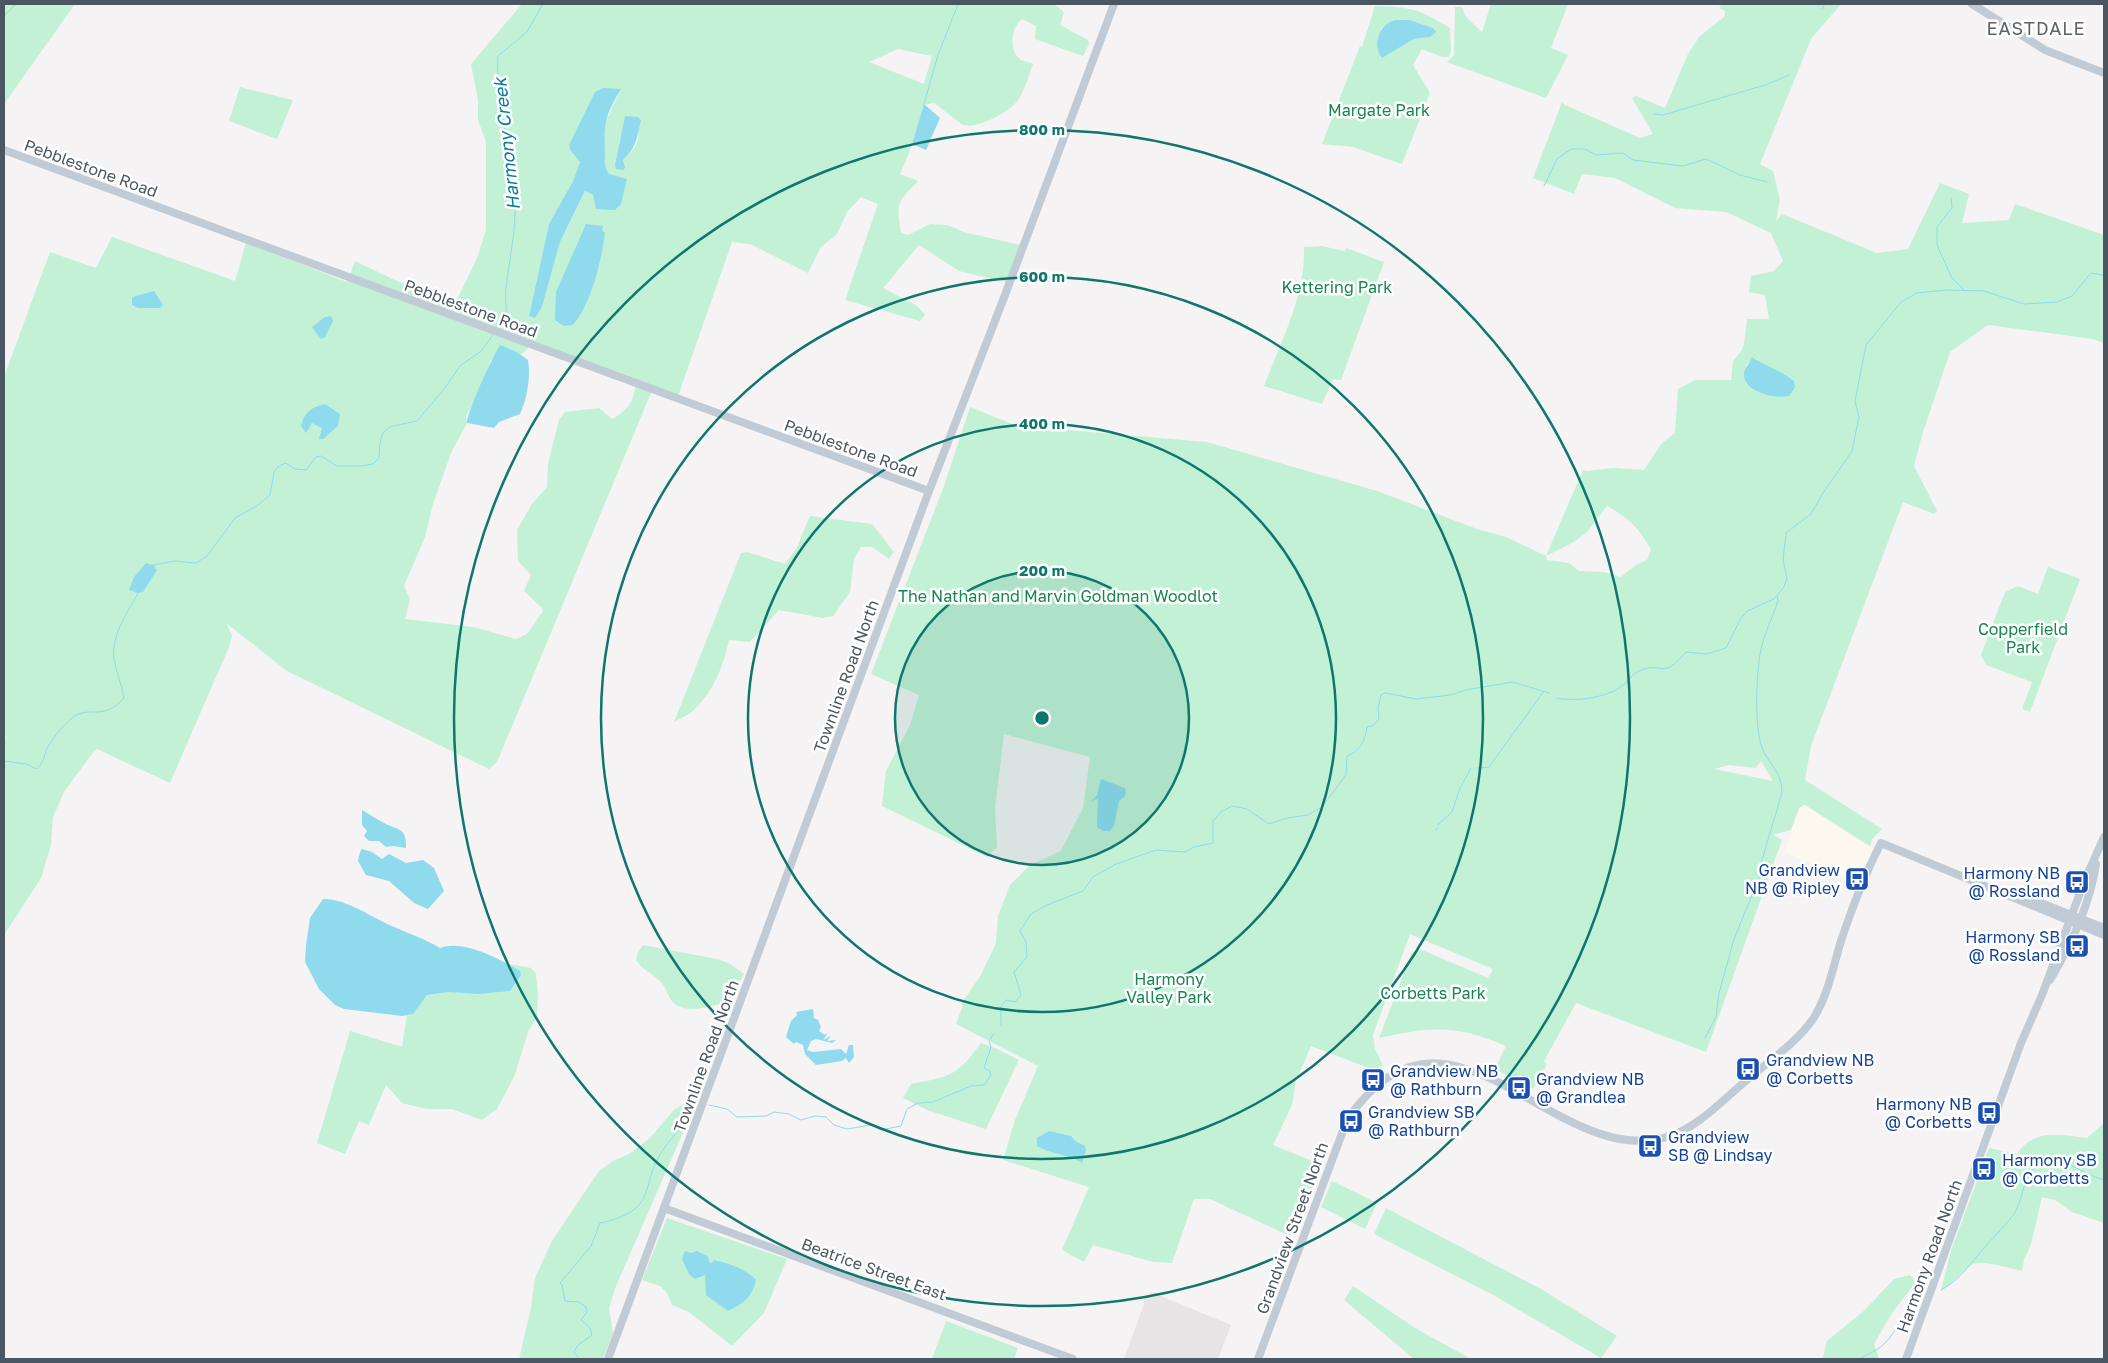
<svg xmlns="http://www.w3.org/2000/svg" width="2108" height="1363" font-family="'Golos Text',sans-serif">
  <rect width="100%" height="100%" fill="#f5f3f3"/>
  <!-- commercial -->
  <polygon fill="#fdf9ef" points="1805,805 1860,842 1875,849 1860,885 1784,852 1799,808"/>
  <!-- education -->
  <polygon fill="#e6e4e5" points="1151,1292 1231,1325 1218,1359 1124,1359 1144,1304 1143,1296 1150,1296"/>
  <!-- green -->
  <g fill="#c3f1d5" fill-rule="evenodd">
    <polygon points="4,4 75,4 4,104"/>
    <path d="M522 4H1054L1064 12 1060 25 1088 40 1089 44 1083 56 1035 39 1036 26 1022 19C1011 27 1008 51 1021 60 1024 62 1030 62 1033 64 1029 75 1025 90 1018 100 1010 112 978 129 963 125L934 103 924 105 909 153 900 174 918 181C897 203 896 202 901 233L908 235 930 224 947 225 964 232 1020 245 1006 282 959 271 919 245 883 288 916 305 925 314 920 321 845 300 878 204 861 197 847 212 837 234 821 247 808 273 750 244 732 242 678 396 653 388 497 762 489 769 287 671 226 623 232 635 229 647 170 783 97 749 94 751 64 792 53 817 51 845 41 878 4 935V748L6 737 4 735V377L50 252 96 268 112 237 235 281 246 243 347 282 355 261 453 308 477 258 486 230V142L478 120V100L471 64ZM898 49 932 56 924 84 869 62ZM621 89 604 125 605 168 608 174 593 195 585 191 581 200 560 242 542 307 535 317 529 316 549 224 573 181 580 162 570 150 569 145 597 92ZM623 130 638 133C640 144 631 153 623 160L625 168 619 142ZM530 346 635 382C636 400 627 411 612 419L599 408 565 412 559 420 548 464 547 487 532 504 517 530 518 561 531 575 524 591 542 608 543 611 527 634 516 639 473 627 405 619 410 599 404 586 425 537 433 504 451 453 467 423 466 416 481 387 491 360 515 351 521 355Z"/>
    <polygon points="1491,4 1568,4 1551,48 1568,55 1546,98 1447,62 1454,55 1455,7 1462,7 1465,16 1482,32"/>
    <path d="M1722 4H1841L1811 39 1760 164 1773 171 1780 200 1776 221 1782 214 1877 253 1908 249 1940 183 1969 194 1962 223 2009 220 2015 204 2104 235V343L2093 339 1988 325 1950 352 1922 435 1914 466 1937 511 1934 514 1903 502 1811 746 1805 780 1882 829 1872 839 1870 846 1805 805 1799 808 1791 830 1773 835 1782 840 1706 1052 1576 1003 1544 1061 1547 1064 1533 1089 1495 1069 1506 1046C1455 1024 1431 1027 1379 1038L1412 952 1422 950 1488 978 1493 969 1410 934 1373 1035 1375 1049 1383 1065 1374 1070 1311 1046 1296 1081 1292 1105 1273 1145 1317 1163 1315 1169 1319 1171 1308 1201 1303 1199 1290 1236 1210 1199H1194L1172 1263 1153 1262 1093 1245 1084 1262 1062 1250 1089 1187 1003 1160 1015 1120 1038 1066 956 1024 963 1005 961 1004 981 975 996 943 998 916 1010 885 1030 865 1061 851 1083 808 1090 757 1004 734 995 808 997 847 987 857 882 806 886 771 910 725 919 695 871 674 944 486 970 407 1017 426 1039 431 1066 430 1207 442 1377 491 1477 529 1506 537 1546 556 1583 470 1587 471 1613 468 1644 470 1662 443 1675 433 1678 389 1695 380H1731L1733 361 1742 350 1744 344 1747 319H1769L1765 295 1749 292 1751 276 1774 271 1783 261 1771 233 1726 212 1675 208 1615 178 1582 174 1574 194 1533 178 1562 102 1565 105 1640 138 1653 134 1632 98 1636 96 1665 108 1688 54 1699 37 1725 16V11L1719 8ZM1755 358 1756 362 1790 378 1795 388 1793 392 1755 388 1746 382V365ZM1607 506C1628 517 1640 529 1651 550L1647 560 1637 564 1621 577 1604 572 1579 571 1569 563 1547 560 1546 556 1574 542 1588 531ZM1761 761 1773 781 1714 769 1729 765 1756 768Z"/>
    <path d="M1375 6C1412 7 1419 9 1450 28L1451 51 1449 57H1442L1422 49 1413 65 1430 93 1402 164 1353 147 1322 144 1360 46 1362 47ZM1401 20H1410L1433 28 1430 37 1414 39 1385 56 1380 54C1375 45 1377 33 1384 26 1388 23 1397 22 1401 20Z"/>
    <polygon points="240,87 293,100 277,139 229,121"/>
    <path d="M1321 246 1345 251 1346 248 1384 262 1341 380 1333 379 1322 404 1264 386C1281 341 1306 295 1304 247Z"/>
    <path d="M810 516 872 524 894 552 889 559 872 547H861L854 559 850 592 833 616 823 618 779 610 750 642 729 640C724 665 713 692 694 710 689 715 680 718 674 722L741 553 747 552 785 564 796 549Z"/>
    <polygon points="2048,567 2080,579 2030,712 2022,709 2032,682 1986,665 1981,655 2005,592 2018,586 2038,594"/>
    <path d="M643 945 717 959 729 963 744 974 729 1001C714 1006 684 1016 672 1001 667 995 666 986 660 981 651 973 643 970 636 960L638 952Z"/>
    <polygon points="509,964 531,968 536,974 538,995 537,1017 528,1032 514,1077 497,1109 482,1120 452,1109 427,1109 402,1103 386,1085 369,1125 359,1121 345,1154 317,1143 350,1031 402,1047 407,1015 413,1014 427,995 450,992 520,971"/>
    <path d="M981 1043 997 1049 1019 1060 986 1129 927 1110 903 1098 911 1084C951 1076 956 1077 981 1043Z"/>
    <polygon points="691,1099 696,1099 696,1103 616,1286 609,1308 613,1333 603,1359 519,1359 531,1308 535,1278 552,1241 599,1171 613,1161 629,1154 650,1138 674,1110"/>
    <path d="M2104 1123V1223L2072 1212 2055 1200 2042 1197 2031 1244 2024 1260 2022 1271C2011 1269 1980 1259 1971 1265 1960 1273 1953 1284 1941 1290L1951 1251 1989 1148 2017 1154C2035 1128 2059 1135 2087 1138Z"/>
    <polygon points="1332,1181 1377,1203 1365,1229 1321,1207"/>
    <polygon points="1386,1208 1541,1289 1617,1336 1601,1358 1495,1296 1374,1234"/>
    <polygon points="667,1218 787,1259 764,1313 732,1346 689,1312 672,1305 667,1293 660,1286 642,1280"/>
    <polygon points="1910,1275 1916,1282 1892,1313 1874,1344 1879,1359 1820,1359 1823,1357 1827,1341 1865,1310 1894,1279"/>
    <polygon points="1353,1286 1415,1328 1471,1359 1414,1359 1344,1300"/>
    <polygon points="946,1321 1018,1348 1014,1359 932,1359"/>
  </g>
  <!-- water -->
  <g fill="#90daee">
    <path d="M1395 20H1410L1433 28 1436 32 1430 37 1414 39 1382 58C1372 45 1378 25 1395 20Z"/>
    <path d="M603 88 621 89C604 118 604 123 605 155 605 163 604 167 609 174L627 179 621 204 615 210 596 209 593 195 585 191 560 242 542 307 535 318 529 316 549 224 573 181 580 162 570 150 569 145 595 92Z"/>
    <polygon points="924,104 940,118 926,150 912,144"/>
    <path d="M625 116 638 117 641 120C637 137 637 147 623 160L625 168 623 170 616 169 615 165Z"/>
    <path d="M586 224 603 226 602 230 605 233C601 262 592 302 573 325L564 326 555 320 556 292Z"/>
    <polygon points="154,291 163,305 160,308 138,308 132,305 132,297"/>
    <polygon points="331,316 333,321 325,337 321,339 312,327 325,317"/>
    <path d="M500 345 515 351 528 360C531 377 527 399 520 414L499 422 494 428 467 423C466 414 493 356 500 345Z"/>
    <path d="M1752 357C1763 365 1784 372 1794 381L1795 388 1789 396C1775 399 1744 392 1744 375 1744 367 1750 364 1752 357Z"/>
    <path d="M325 404 340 414 338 426 323 439H319L322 428 312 423 306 433 301 426C304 412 312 407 325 404Z"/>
    <polygon points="146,563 153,565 157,570 143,592 138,593 129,590 134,577"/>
    <path d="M1101 779 1125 788C1127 795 1125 797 1119 801L1114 826 1110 831H1103L1097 827 1098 798 1091 802 1097 795Z"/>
    <path d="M362 810C370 815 377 819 384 823 397 830 407 827 406 848L393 846 386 847 379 841H369L364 836 367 831 362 825Z"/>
    <polygon points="362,849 372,852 382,859 389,854 406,863 423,860 434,868 444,891 428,909 414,903 389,881 366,875 358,861 360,852"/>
    <path d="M323 899C348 899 372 918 394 927 412 935 423 938 440 948 463 939 500 959 520 971L521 975 510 991 478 994 450 992 427 995 413 1014 402 1016 344 1009 335 1005 319 989 305 962 306 945 310 918Z"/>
    <polygon points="813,1009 814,1018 818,1020 821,1027 819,1031 825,1035 828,1033 823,1040 831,1036 827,1041 836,1040 832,1043 816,1039 811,1041 807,1050 813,1052 841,1049 846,1054 849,1045 853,1045 854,1057 849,1063 846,1058 842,1061 816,1065 805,1054 803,1045 796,1042 794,1044 786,1037 791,1021 797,1015 796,1012"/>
    <path d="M1049 1131 1071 1136 1075 1141 1085 1146 1086 1150 1082 1163C1068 1154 1053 1155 1037 1146V1138Z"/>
    <path d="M685 1251 692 1253 696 1251 708 1256 709 1262 712 1263 714 1260C728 1263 746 1269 756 1280 753 1296 743 1304 728 1311L706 1295 705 1275 695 1279 689 1274 682 1259Z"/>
  </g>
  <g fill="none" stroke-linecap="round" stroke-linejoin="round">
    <!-- stream -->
    <g stroke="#90daee" stroke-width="1">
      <polyline points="1822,9 1825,4"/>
      <polyline points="4,16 16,4"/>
      <polyline points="924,104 938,55 958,4"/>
      <polyline points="1655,114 1663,115 1765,85 1789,75"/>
      <polyline points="1544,186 1557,159 1571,149 1585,149 1596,155 1623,153 1633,160 1683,166 1706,159 1740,175 1767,182"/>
      <polyline points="1951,198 1952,208 1937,227 1937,245 1952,278 1965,291"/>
      <path d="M499 328C511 312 504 306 506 288 509 261 516 232 515 204 513 154 495 106 498 56L527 32 543 4"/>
      <path d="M153 565 175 561 196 563 207 556 235 518 258 505 270 495 274 472 279 466 286 463 295 469 306 470 316 457 321 456 337 466H362L373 464 379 458C380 422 388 428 417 421L445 388 460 366 481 351 493 335"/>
      <path d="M1556 698C1574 702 1607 698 1622 686 1629 681 1631 675 1639 671 1663 660 1661 682 1686 652L1706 654 1726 648 1741 618 1747 611 1774 599 1784 587 1787 578 1783 560 1786 533 1811 514 1823 493 1852 451 1859 417 1855 401 1866 345 1901 302 1917 293 1947 290 1984 291 2024 304 2057 302 2072 296 2091 273 2104 275"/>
      <path d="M4 761 26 764 37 769C44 762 44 754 49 745 55 735 66 722 75 716 91 706 104 721 124 698 122 685 116 672 114 659 111 635 127 614 138 593"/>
      <polyline points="1477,768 1489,767 1544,691"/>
      <polyline points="1438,825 1452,812 1460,788 1471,768"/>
      <polyline points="1436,830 1437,828"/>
      <path d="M1001 1026V1006L1006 1000 1015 1002 1021 995 1014 972 1027 957 1026 942 1020 931 1031 914 1047 905 1083 891 1093 877 1116 864 1156 850 1185 852 1194 847 1213 843V821L1221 812 1232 806 1247 809 1269 824 1287 818 1308 815 1322 807 1346 775 1347 756C1361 751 1365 740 1367 727L1374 725 1379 719 1378 708 1381 695 1385 693 1416 699 1450 695 1466 690 1513 682 1549 693"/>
      <path d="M1705 1038 1716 1017 1719 993 1734 939 1760 876 1761 863 1782 793C1782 771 1769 765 1762 748 1754 726 1756 668 1762 645 1766 630 1773 616 1778 601L1777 596"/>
      <polyline points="709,1105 727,1109 737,1117 766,1116 774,1112 789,1114 801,1120 815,1116 826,1117 834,1125 847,1129 871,1125 881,1130 901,1126 907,1109 918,1103 933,1102 971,1086 984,1085 991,1075 990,1071 984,1068 991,1047 989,1041 994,1034"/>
      <path d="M1941 1290C1958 1281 1967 1268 1979 1254 1990 1240 2004 1228 2014 1214 2025 1197 2022 1167 2047 1162 2068 1157 2087 1178 2104 1179"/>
      <path d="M579 1359 574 1352 578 1345 592 1335 590 1328 581 1320 587 1312 586 1307 579 1302 565 1301 562 1285 560 1283 591 1246 600 1223C615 1220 635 1214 643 1199 649 1188 650 1174 656 1162 664 1146 676 1132 690 1120"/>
      <path d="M1859 1359C1867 1354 1877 1351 1883 1345 1899 1330 1905 1309 1918 1292"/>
    </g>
    <!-- secondary -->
    <g stroke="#c1cbd6" stroke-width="8">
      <polyline points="1972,4 2045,50 2104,73"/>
      <polyline points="4,150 929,491"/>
      <polyline points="2018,897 2036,901 2104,928"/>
      <path d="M2050 980C2071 945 2090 904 2096 864"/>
      <polyline points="664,1208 1073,1359"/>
      <polyline points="608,1359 929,491 1005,295 1114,4"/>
      <path d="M1258 1359 1347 1120C1450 969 1553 1171 1667 1137 1696 1128 1719 1104 1741 1085 1764 1064 1795 1045 1813 1019 1828 996 1833 967 1841 941 1852 908 1865 874 1881 843L2104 935"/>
      <polyline points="1906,1359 2021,1043 2042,995 2084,882 2104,837"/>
    </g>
  </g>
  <!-- distance rings -->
  <circle cx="1042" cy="718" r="147" fill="#0f766e" fill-opacity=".12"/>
  <g fill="none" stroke="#0f766e" stroke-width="2.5">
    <circle cx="1042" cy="718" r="147"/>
    <circle cx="1042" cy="718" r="294"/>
    <circle cx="1042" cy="718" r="441"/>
    <circle cx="1042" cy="718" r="588"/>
  </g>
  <!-- icons -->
  <defs>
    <symbol id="bus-square" viewBox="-11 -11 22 22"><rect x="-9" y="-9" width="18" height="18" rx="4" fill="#1a4fb4" stroke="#fff"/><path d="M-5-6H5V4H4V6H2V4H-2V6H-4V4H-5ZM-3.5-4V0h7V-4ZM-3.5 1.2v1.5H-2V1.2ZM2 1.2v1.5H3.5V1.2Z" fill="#fff"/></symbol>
  </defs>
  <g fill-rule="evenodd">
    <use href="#bus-square" x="1843" y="865" width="28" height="28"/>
    <use href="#bus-square" x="2063" y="868" width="28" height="28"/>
    <use href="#bus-square" x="2063" y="932" width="28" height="28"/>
    <use href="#bus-square" x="1734" y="1055" width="28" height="28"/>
    <use href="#bus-square" x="1359" y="1066" width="28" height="28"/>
    <use href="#bus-square" x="1505" y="1074" width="28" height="28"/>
    <use href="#bus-square" x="1975" y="1099" width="28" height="28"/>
    <use href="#bus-square" x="1337" y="1107" width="28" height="28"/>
    <use href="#bus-square" x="1636" y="1132" width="28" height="28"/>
    <use href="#bus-square" x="1970" y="1155" width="28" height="28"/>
  </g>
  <g text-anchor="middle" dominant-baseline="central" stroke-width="5" stroke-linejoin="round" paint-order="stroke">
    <!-- park labels -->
    <g font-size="16" fill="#17864f" stroke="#fff">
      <text x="1379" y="110">Margate Park</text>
      <text x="1337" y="287">Kettering Park</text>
      <text x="1058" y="596">The Nathan and Marvin Goldman Woodlot</text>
      <text x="2023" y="629">Copperfield<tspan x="2023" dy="18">Park</tspan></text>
      <text x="1169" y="979">Harmony<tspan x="1169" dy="18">Valley Park</tspan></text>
      <text x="1433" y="993">Corbetts Park</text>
    </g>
    <!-- street labels -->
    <g font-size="16" fill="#4a5661" stroke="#fff">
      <text transform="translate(91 168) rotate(20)">Pebblestone Road</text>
      <text transform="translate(471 308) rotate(20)">Pebblestone Road</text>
      <text transform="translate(851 448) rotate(20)">Pebblestone Road</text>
      <text transform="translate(846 676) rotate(-70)">Townline Road North</text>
      <text transform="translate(706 1056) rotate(-70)">Townline Road North</text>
      <text transform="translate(1292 1228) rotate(-70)">Grandview Street North</text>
      <text transform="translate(1929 1256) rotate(-70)">Harmony Road North</text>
      <text transform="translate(874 1269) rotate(20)">Beatrice Street East</text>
    </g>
    <!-- transit labels -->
    <g font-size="16" fill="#164399" stroke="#fff" text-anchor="start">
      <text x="1840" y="870" text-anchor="end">Grandview<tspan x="1840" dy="18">NB @ Ripley</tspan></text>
      <text x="2060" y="873" text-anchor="end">Harmony NB<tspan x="2060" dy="18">@ Rossland</tspan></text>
      <text x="2060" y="937" text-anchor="end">Harmony SB<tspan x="2060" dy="18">@ Rossland</tspan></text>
      <text x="1766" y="1060">Grandview NB<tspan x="1766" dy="18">@ Corbetts</tspan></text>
      <text x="1390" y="1071">Grandview NB<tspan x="1390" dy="18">@ Rathburn</tspan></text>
      <text x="1536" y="1079">Grandview NB<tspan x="1536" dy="18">@ Grandlea</tspan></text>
      <text x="1972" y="1104" text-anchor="end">Harmony NB<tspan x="1972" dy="18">@ Corbetts</tspan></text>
      <text x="1368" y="1112">Grandview SB<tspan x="1368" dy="18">@ Rathburn</tspan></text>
      <text x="1668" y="1137">Grandview<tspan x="1668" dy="18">SB @ Lindsay</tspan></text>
      <text x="2002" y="1160">Harmony SB<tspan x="2002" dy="18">@ Corbetts</tspan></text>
    </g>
    <!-- neighbourhood labels -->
    <g font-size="18" letter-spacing="1" fill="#5f6368" stroke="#fff">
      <text x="2036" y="28">EASTDALE</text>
    </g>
    <!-- water labels -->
    <g font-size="18" font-style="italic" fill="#0c7c9b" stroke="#fff">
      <text transform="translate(506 144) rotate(-96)">Harmony Creek</text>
    </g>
  </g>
  <circle cx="1042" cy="718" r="8" fill="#0f766e" stroke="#fff" stroke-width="2.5"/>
  <g font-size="15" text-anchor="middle" font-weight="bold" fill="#0f766e" stroke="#fff" stroke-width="5" stroke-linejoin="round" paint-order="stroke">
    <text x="1042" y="135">800 m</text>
    <text x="1042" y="282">600 m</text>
    <text x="1042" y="429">400 m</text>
    <text x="1042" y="576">200 m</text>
  </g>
  <!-- border -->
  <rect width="2108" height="1363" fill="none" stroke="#4a5661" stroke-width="10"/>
</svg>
